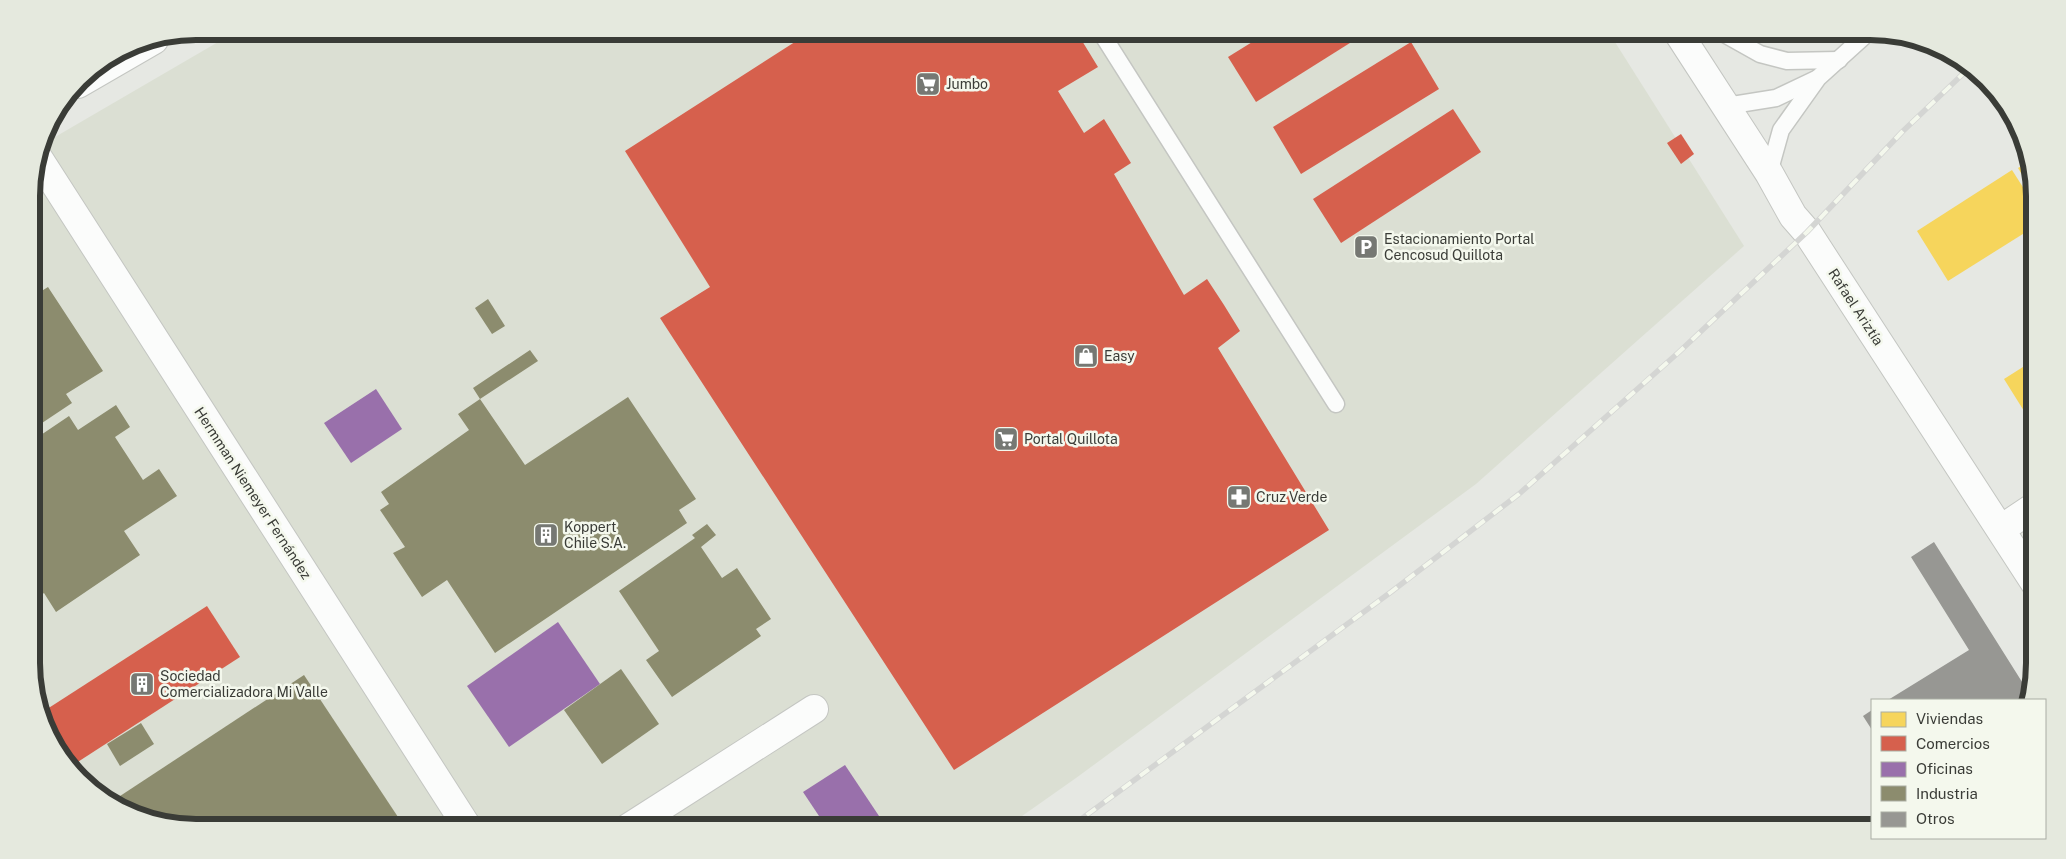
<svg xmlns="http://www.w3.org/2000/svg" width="2066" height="859" font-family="'Public Sans',sans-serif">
  <rect width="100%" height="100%" fill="#e6e8e3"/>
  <!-- built -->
  <polygon fill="#dbdfd3" points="237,31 1608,31 1744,246 1476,484 1076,778 1005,828 196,828 133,815 65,764 33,685 32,185 43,144"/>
  <!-- homes -->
  <g fill="#f6d55c">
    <polygon points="2028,162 2033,175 2033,193 2018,168"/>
    <polygon points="2012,170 2033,203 2034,227 1948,281 1917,231"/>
    <polygon points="2034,360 2034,427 2004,379"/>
  </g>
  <!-- shops -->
  <g fill="#d6604d">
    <polygon points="812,31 1076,31 1098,67 1058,91 1084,133 1104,119 1131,163 1114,174 1184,295 1207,279 1224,305 1240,331 1218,348 1329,530 954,770 660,318 710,287 625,151"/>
    <polygon points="1270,31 1369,31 1256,102 1228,57"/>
    <polygon points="1411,42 1439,89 1301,174 1273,127"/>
    <polygon points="1453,109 1481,152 1341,243 1313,199"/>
    <polygon points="1681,134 1694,154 1681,164 1667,143"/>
    <polygon points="207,606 240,657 70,767 65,764 44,711"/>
  </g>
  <!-- offices -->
  <g fill="#9970ab">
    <polygon points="376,389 402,429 351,463 324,423"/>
    <polygon points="558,622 600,684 509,747 467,686"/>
    <polygon points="845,765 887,828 827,828 803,792"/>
  </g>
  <!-- industry -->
  <g fill="#8c8c6e">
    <polygon points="48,287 103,371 66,394 72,403 33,429 32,297"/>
    <polygon points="488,299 505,326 492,334 475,308"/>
    <polygon points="530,350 538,361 480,399 525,465 628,397 696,499 679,510 687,523 495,653 447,580 422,597 393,553 405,547 380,510 389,504 381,492 469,430 458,414 480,399 473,388"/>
    <polygon points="116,405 130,427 115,437 143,480 159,469 177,496 124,531 140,555 56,612 44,593 33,601 32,441 69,416 78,430"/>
    <polygon points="707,524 716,535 701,547 722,578 737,568 771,619 756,629 761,636 672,697 646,660 659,651 619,591 695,538 692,535"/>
    <polygon points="621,669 659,724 602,764 564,710"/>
    <polygon points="304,675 398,817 383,828 196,828 133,815 114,800"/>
    <polygon points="141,723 154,744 120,766 107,744"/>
    <polygon points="793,816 801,828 784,828 781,824"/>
    <polygon points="717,818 722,828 703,828"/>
  </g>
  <!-- building -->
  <g fill="#979793">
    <polygon points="1934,542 2029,693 2027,700 1888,700 1969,650 1911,557"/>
    <polygon points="1872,710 1872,730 1863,716"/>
  </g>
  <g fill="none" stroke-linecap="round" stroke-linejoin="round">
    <defs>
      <g id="service">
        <polyline points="1100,31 1336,404"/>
        <polyline points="1719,31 1760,54 1787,61 1839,60"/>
        <polyline points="1726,106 1776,98 1816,79"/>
        <polyline points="1769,173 1781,130 1818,78 1870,31"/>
      </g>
      <g id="minor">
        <polyline points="39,159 468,828"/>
        <polyline points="2001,529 2034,507"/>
        <polyline points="628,828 814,709"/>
      </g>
      <polyline id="tertiary" points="78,84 154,40"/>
      <polyline id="primary" points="1677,31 1769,173 1793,216 1807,232 2035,583"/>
    </defs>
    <!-- service casing -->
    <use href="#service" stroke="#c4c6c2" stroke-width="19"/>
    <!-- minor casing -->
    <use href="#minor" stroke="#c4c6c2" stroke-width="30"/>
    <!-- tertiary casing -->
    <use href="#tertiary" stroke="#c4c6c2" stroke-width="30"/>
    <!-- primary casing -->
    <use href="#primary" stroke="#c4c6c2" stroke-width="30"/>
    <!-- service -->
    <use href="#service" stroke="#fbfcfb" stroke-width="16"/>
    <!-- minor -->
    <use href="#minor" stroke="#fbfcfb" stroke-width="28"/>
    <!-- tertiary -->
    <use href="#tertiary" stroke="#fbfcfb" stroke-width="28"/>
    <!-- primary -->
    <use href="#primary" stroke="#fbfcfb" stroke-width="28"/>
    <defs>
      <polyline id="rail" points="1069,828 1391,592 1519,494 1679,352 1807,232 1902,132 1967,70"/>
    </defs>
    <!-- rail casing -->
    <use href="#rail" stroke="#d4d5d3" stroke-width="5.5"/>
    <!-- rail -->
    <use href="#rail" stroke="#f4f8ed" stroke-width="4" stroke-dasharray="11" stroke-linecap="butt"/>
  </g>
  <!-- icons -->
  <defs>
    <symbol id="supermarket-square" viewBox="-11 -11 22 22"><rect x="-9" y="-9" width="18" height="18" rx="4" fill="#767873" stroke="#f4f8ed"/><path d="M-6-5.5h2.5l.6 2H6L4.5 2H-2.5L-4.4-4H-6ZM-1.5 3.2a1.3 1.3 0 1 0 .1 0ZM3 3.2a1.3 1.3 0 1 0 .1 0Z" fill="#fff"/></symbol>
    <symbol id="parking-square" viewBox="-11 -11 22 22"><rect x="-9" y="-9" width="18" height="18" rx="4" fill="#767873" stroke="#f4f8ed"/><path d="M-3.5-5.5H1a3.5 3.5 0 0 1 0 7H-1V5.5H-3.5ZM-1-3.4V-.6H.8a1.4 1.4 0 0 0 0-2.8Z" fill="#fff"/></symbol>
    <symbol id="shop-square" viewBox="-11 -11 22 22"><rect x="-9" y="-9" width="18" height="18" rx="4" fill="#767873" stroke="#f4f8ed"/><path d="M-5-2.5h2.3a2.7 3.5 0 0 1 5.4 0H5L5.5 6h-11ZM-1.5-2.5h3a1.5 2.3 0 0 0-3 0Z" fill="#fff"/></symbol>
    <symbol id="pharmacy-square" viewBox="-11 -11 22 22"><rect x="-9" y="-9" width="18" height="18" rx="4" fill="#767873" stroke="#f4f8ed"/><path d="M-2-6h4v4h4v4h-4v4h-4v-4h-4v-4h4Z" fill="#fff"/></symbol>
    <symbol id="building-square" viewBox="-11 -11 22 22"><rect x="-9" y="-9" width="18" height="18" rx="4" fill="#767873" stroke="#f4f8ed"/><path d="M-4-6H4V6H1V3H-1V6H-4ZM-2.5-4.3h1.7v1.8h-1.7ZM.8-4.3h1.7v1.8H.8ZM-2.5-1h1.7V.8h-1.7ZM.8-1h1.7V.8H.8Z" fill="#fff"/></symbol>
  </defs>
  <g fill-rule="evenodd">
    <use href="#supermarket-square" x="914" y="70" width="28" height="28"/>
    <use href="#parking-square" x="1352" y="233" width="28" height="28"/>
    <use href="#shop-square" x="1072" y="342" width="28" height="28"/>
    <use href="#supermarket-square" x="992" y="425" width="28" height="28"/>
    <use href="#pharmacy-square" x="1225" y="483" width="28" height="28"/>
    <use href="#building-square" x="532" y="521" width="28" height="28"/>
    <use href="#building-square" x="128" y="670" width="28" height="28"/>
  </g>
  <g text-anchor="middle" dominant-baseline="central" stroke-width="5" stroke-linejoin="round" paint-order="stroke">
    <!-- poi labels -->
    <g font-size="14" fill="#3a3c37" stroke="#f4f8ed" text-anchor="start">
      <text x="946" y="84">Jumbo</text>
      <text x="1384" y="239">Estacionamiento Portal<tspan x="1384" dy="16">Cencosud Quillota</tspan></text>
      <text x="1104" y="356">Easy</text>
      <text x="1024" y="439">Portal Quillota</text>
      <text x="1256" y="497">Cruz Verde</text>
      <text x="564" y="527">Koppert<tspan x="564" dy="16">Chile S.A.</tspan></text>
      <text x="160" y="676">Sociedad<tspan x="160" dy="16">Comercializadora Mi Valle</tspan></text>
    </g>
    <!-- street labels -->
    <g font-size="14" fill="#3a3c37" stroke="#f4f8ed">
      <text transform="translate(1856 307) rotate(57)">Rafael Ariztía</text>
      <text transform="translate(253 493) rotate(57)">Hermman Niemeyer Fernández</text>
    </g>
  </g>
  <!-- crop -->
  <path d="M0 0H2066V859H0ZM196 40H1870A156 156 0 0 1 2026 196V663A156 156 0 0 1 1870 819H196A156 156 0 0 1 40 663V196A156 156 0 0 1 196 40Z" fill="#e5e9de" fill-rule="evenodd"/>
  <path fill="none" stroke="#3a3c37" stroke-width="6" d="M196 40H1870A156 156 0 0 1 2026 196V663A156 156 0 0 1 1870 819H196A156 156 0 0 1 40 663V196A156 156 0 0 1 196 40Z"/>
  <!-- legend -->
  <rect x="1871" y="699" width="175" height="140" fill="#f4f8ed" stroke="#aaada4"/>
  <rect x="1881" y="712" width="25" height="15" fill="#f6d55c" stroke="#aaada4"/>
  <text x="1916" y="724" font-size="15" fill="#3a3c37">Viviendas</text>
  <rect x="1881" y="736" width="25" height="15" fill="#d6604d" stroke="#aaada4"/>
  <text x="1916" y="749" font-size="15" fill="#3a3c37">Comercios</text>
  <rect x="1881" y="762" width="25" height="15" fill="#9970ab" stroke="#aaada4"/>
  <text x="1916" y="774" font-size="15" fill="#3a3c37">Oficinas</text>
  <rect x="1881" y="786" width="25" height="15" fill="#8c8c6e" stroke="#aaada4"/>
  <text x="1916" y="799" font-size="15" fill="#3a3c37">Industria</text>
  <rect x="1881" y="812" width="25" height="15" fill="#979793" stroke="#aaada4"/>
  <text x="1916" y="824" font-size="15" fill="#3a3c37">Otros</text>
</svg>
